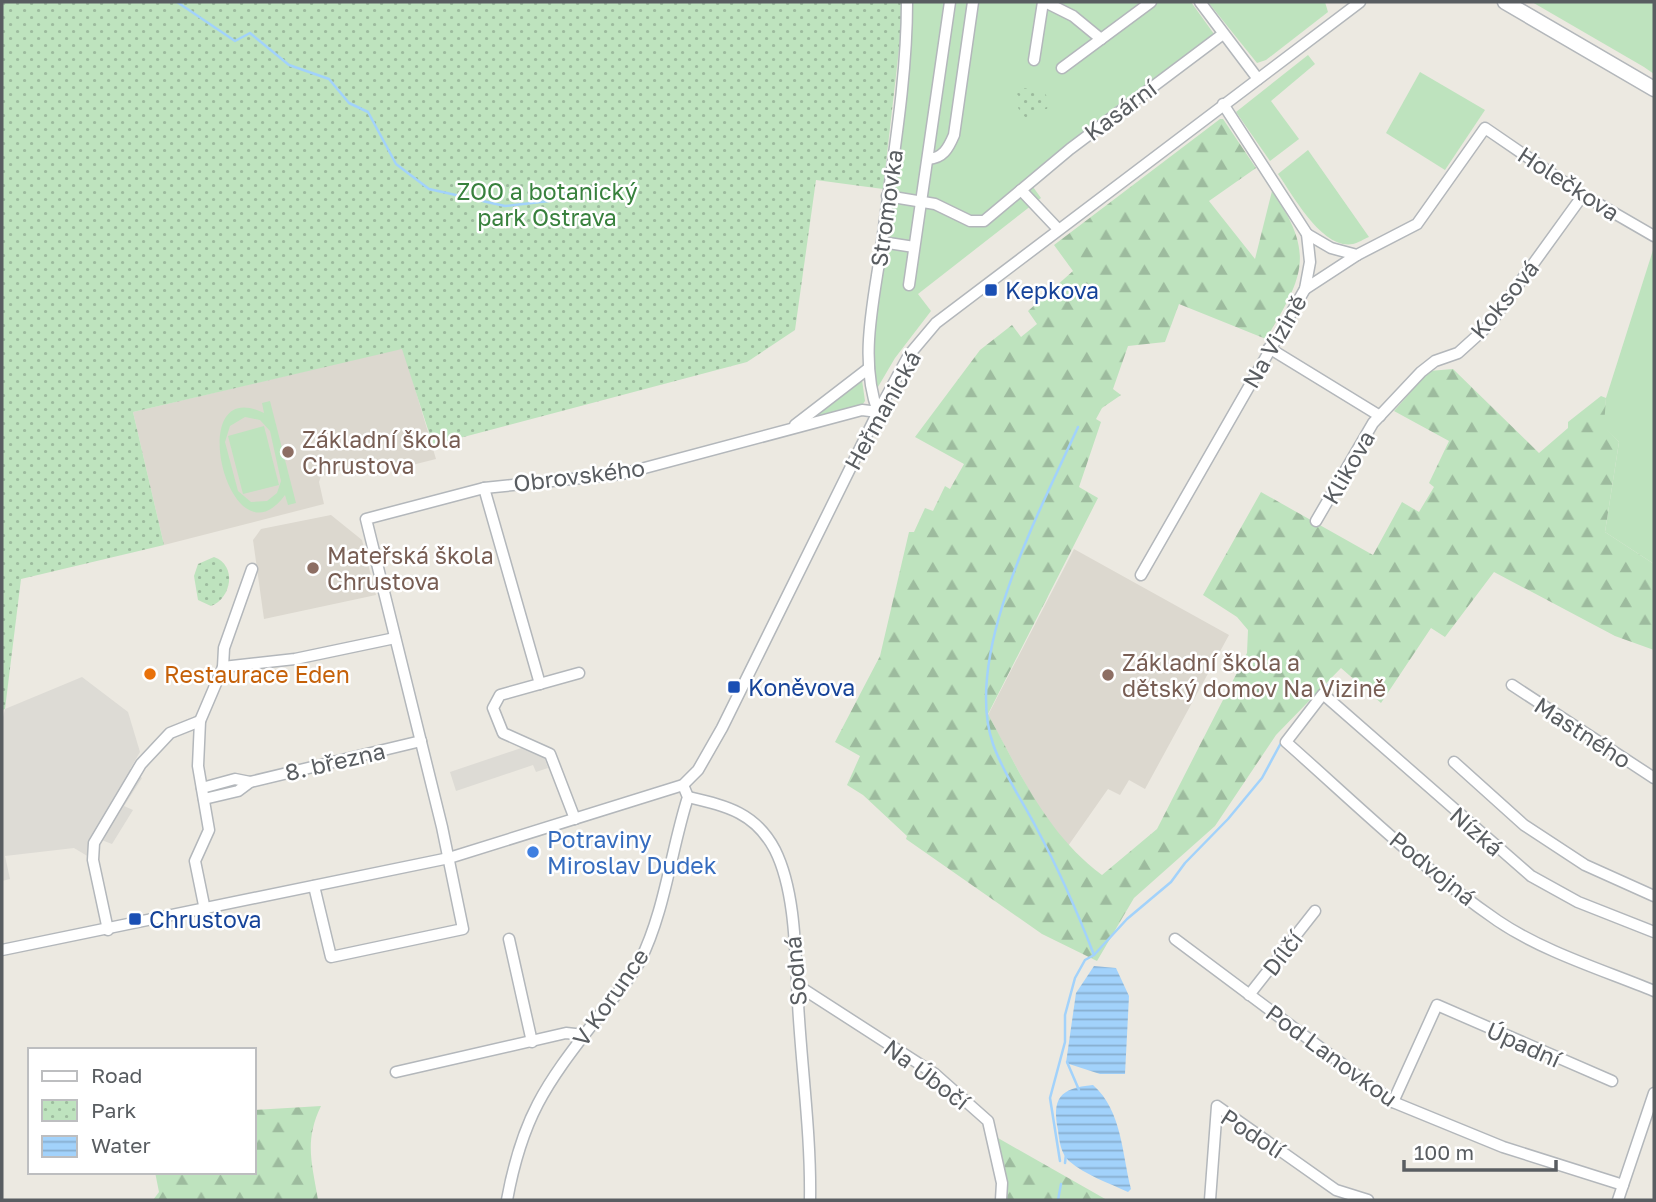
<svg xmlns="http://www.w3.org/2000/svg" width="1656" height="1202" font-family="'Golos Text',sans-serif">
  <defs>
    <pattern id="forest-firs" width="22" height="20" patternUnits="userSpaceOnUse" patternTransform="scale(1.75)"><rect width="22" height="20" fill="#bee3be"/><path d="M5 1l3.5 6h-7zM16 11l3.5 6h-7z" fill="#9dbb9e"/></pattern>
    <pattern id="park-dots" width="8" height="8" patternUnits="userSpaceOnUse" patternTransform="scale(1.75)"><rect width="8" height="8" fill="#bee3be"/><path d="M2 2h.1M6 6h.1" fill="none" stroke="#9dbb9e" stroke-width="1.8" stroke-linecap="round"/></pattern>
    <pattern id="water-rules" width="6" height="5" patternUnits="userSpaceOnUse" patternTransform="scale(1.75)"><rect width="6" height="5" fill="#a2d2fb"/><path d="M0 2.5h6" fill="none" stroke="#87aecf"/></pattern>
  </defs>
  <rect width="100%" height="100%" fill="#ece9e1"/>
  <!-- industrial -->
  <g fill="#dddbd5">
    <polygon points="82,677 128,712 140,752 130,769 142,778 124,806 133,810 112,844 91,836 89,857 74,848 5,856 10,879 2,881 2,721 5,709"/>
    <polygon points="539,742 548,768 536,772 533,765 456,791 450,772"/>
  </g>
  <!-- education -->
  <g fill="#dcd8cf">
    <polygon points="403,348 436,459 392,470 386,460 363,465 361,472 349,475 344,470 321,476 319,482 324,504 164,545 133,412"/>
    <polygon points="331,515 362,540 376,595 264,619 253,540 261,529"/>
    <polygon points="1074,549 1229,635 1145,789 1129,780 1120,795 1108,789 1068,846 1038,807 988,715"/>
  </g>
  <!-- grass -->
  <g fill="#bee3be" fill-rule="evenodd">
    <polygon points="912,2 1191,2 1214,34 1028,180 1041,198 918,294 931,311 895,358 875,392 872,357 895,171"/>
    <polygon points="1208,2 1325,2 1328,12 1266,60 1257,63"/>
    <polygon points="1532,2 1654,2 1654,74 1644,67"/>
    <polygon points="1308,55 1315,64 1271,101 1299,139 1270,161 1236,112"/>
    <polygon points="1420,72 1485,110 1445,170 1386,133"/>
    <path d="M1308 150 1369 237C1364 239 1358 243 1353 244 1322 250 1293 195 1278 174Z"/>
    <polygon points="1654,247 1654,564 1605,532 1619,442 1603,426 1606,398"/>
    <polygon points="862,380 865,401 860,408 812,418"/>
    <path d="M270 401 296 503 288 505 285 495C230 571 181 373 264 413L262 403ZM245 417 260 420 270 431 281 481 277 493 267 501 251 502 238 491 225 442 230 426Z"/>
    <polygon points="264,426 279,485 243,494 228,436"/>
  </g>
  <!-- forest -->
  <g fill="url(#forest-firs)">
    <path d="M1220 119H1223L1256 168 1209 201 1255 259 1272 191C1317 255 1302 278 1266 339L1179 304 1165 342 1128 346 1113 389 1121 395 1102 408 1096 419 1101 422 1079 487 1098 498 988 714C1020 773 1047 834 1102 875L1157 829 1247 653 1248 630 1237 617 1203 595 1261 492 1373 555 1402 502 1419 512 1434 487 1429 483 1449 441 1394 411 1429 371 1453 369 1539 453 1568 428V422L1601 396 1606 398 1604 426 1619 442 1605 532 1654 564V650L1615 636 1494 572 1445 637 1431 628 1381 703 1341 668 1276 735 1215 826 1134 898 1097 961 1042 934 906 839 907 836 863 795 847 785 860 756 835 742 880 656 909 532H914L925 508 933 511 945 486 950 489 964 464 915 437 980 350 1012 325 1021 337 1037 324 1028 311 1073 271 1054 245Z"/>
    <path d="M321 1106C304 1141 312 1163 318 1200H153L159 1192 155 1172H254V1110Z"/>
    <polygon points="998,1138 1107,1200 1005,1200 1007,1183"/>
  </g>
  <!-- park -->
  <g fill="url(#park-dots)">
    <polygon points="2,2 902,2 902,23 883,189 816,180 795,330 747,362 433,445 402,349 133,412 164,545 21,579 5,709 2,710"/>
    <polygon points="1019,87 1044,92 1049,100 1047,109 1037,109 1034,118 1025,117 1018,108 1021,99 1017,94"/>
    <path d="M214 557C237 565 232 598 211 606L198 600 194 576 198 564Z"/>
  </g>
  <!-- water -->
  <g fill="url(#water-rules)">
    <polygon points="1094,966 1116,968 1129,996 1125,1074 1100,1074 1066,1063 1076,993"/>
    <path d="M1093 1085C1122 1110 1122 1154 1131 1189L1128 1192C1109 1183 1085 1175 1069 1161 1061 1154 1059 1140 1058 1130 1052 1099 1059 1088 1093 1085Z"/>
  </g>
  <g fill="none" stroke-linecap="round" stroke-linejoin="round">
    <!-- stream -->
    <g stroke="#a2d2fb" stroke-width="2.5">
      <polyline points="177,2 235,41 250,33 289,65 329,79 349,103 368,112 396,164 429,189 505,206 549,201 567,194"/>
      <polyline points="1324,690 1331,682"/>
      <polyline points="1094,955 1127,919 1171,882 1185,863 1228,819 1262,778 1282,741"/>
      <polyline points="1067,1062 1079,1090"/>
      <path d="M1060 1161 1050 1098 1065 1042V1015L1075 978 1085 960 1094 955C1077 911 1059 870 1037 829 1023 802 1003 773 993 744 962 655 1041 509 1078 427"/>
      <polyline points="1065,1163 1066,1154"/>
      <polyline points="1058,1200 1061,1184"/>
    </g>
    <defs>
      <g id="minor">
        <polyline points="1045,2 1073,16 1101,39"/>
        <polyline points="1200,2 1258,79"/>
        <polyline points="1034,60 1043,2"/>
        <polyline points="1062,68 1151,2"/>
        <path d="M928 159C943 158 948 149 954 135L973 2"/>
        <polyline points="1021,190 1058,229"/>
        <polyline points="887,196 935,204 970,221 984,221 1070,149 1223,34"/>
        <polyline points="1307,234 1331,248 1357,255 1417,224 1485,128 1583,195 1654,236"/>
        <polyline points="882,242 914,247"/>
        <polyline points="909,285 950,2"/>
        <polyline points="1305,289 1357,255"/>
        <polyline points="1269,348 1380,416"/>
        <polyline points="795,425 869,368"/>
        <polyline points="484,488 540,684"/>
        <polyline points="1316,521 1373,423 1421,372 1435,361 1458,353 1489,325 1583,195"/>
        <polyline points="1141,575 1305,289 1310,262 1307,234 1223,104"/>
        <polyline points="223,667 295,659 395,638"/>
        <polyline points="1512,685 1654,778"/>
        <polyline points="1454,762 1524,825 1585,865 1654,896"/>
        <polyline points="202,788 235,779 250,782 421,741"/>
        <path d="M688 797C726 806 755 812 775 850 798 896 795 968 799 1019 803 1079 811 1140 810 1200"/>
        <polyline points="204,799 238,791 250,782"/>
        <polyline points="575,819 550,754 503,733 493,708 500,695 579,673"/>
        <path d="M314 886 331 957 463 929 442 827 366 519 484 488 622 474 862 410 878 412C858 358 875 297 882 242 892 163 907 82 907 2"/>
        <polyline points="205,910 195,861 209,830 198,766 200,721 223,667 224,648 252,569"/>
        <polyline points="108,930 93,860 94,843 141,764 170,733 200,721"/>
        <path d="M1654 932 1578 902 1531 876 1323 694 1286 742C1355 803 1422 869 1498 921 1544 952 1603 970 1654 991"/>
        <polyline points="509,939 532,1042"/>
        <polyline points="1175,939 1393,1102 1503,1147 1623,1185"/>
        <polyline points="2,950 449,858 683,785 698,770 722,728 878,412 909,355 936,323 1360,2"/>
        <polyline points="797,985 935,1074 988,1121 1002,1183 1001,1200"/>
        <polyline points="1249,995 1315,911"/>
        <polyline points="396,1072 566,1033 584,1035"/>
        <polyline points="1393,1102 1437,1005 1612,1081"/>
        <path d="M507 1200C522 1118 545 1085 595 1021 609 1002 629 982 640 961 665 911 671 850 688 797L683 785"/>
        <polyline points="1210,1200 1217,1106 1336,1190 1368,1200"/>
        <polyline points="1618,1200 1654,1093"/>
      </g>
      <polyline id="tertiary" points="1505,2 1654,89"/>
    </defs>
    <!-- minor casing -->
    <use href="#minor" stroke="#b3b7bb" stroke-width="13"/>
    <!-- tertiary casing -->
    <use href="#tertiary" stroke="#b3b7bb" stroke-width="17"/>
    <!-- minor -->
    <use href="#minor" stroke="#fff" stroke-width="10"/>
    <!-- tertiary -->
    <use href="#tertiary" stroke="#fff" stroke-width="14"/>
  </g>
  <!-- markers -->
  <g fill="#1a4fb4" stroke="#fff" stroke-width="2.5">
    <rect x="984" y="283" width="14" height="14" rx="3.5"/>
    <rect x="727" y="680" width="14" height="14" rx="3.5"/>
    <rect x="128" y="912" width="14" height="14" rx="3.5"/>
  </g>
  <g fill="#8d6e63" stroke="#fff" stroke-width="2.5">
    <circle cx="288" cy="452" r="7"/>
    <circle cx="313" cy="568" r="7"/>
    <circle cx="1108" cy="675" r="7"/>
  </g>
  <circle fill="#e8710a" stroke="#fff" stroke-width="2.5" cx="150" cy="674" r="7"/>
  <circle fill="#3f7fe0" stroke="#fff" stroke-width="2.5" cx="533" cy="852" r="7"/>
  <g text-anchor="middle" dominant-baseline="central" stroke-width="5" stroke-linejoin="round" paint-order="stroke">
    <!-- street labels -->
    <g font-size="23" fill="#595d61" stroke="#fff">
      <text transform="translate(1120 110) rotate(-37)">Kasární</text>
      <text transform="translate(1569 183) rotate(33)">Holečkova</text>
      <text transform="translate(886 208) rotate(-82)">Stromovka</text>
      <text transform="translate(1504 299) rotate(-51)">Koksová</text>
      <text transform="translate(1274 341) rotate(-60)">Na Vizině</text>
      <text transform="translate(882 410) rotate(-61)">Heřmanická</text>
      <text transform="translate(1348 467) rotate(-60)">Klikova</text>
      <text transform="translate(579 475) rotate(-7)">Obrovského</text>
      <text transform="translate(1583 732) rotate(33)">Mastného</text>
      <text transform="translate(335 761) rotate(-13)">8. března</text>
      <text transform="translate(1477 831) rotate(41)">Nízká</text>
      <text transform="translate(1433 868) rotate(39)">Podvojná</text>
      <text transform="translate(1282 953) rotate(-52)">Dílčí</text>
      <text transform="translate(795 971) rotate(-95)">Sodná</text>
      <text transform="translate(610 997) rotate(-55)">V Korunce</text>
      <text transform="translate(1524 1044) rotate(24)">Úpadní</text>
      <text transform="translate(1332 1055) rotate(36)">Pod Lanovkou</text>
      <text transform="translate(927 1074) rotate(37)">Na Úbočí</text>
      <text transform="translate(1253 1133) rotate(33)">Podolí</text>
    </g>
    <!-- park labels -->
    <g font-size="23" fill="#38813d" stroke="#fff">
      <text x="547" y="191">ZOO a botanický<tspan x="547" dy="26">park Ostrava</tspan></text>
    </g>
    <!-- transit labels -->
    <g font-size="23" fill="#164399" stroke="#fff" text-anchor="start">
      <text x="1005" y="290">Kepkova</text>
      <text x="748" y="687">Koněvova</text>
      <text x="149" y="919">Chrustova</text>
    </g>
    <!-- education labels -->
    <g font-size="23" fill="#785e54" stroke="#fff" text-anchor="start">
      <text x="302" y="439">Základní škola<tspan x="302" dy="26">Chrustova</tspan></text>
      <text x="327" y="555">Mateřská škola<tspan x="327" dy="26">Chrustova</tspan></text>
      <text x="1122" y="662">Základní škola a<tspan x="1122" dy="26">dětský domov Na Vizině</tspan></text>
    </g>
    <!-- food labels -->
    <g font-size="23" fill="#c56008" stroke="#fff" text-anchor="start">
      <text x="164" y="674">Restaurace Eden</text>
    </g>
    <!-- shop labels -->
    <g font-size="23" fill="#366cbe" stroke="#fff" text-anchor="start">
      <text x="547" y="839">Potraviny<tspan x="547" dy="26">Miroslav Dudek</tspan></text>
    </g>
  </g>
  <!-- border -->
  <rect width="1656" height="1202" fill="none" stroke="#595d61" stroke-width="7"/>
  <!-- legend -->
  <rect x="28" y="1048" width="228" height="126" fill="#ffffff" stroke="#bdbec0" stroke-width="2"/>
  <rect x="42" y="1071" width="35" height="10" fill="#ffffff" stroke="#bdbec0" stroke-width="2"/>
  <text x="91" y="1083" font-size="21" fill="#595d61">Road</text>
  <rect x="42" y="1100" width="35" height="21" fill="url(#park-dots)" stroke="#bdbec0" stroke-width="2"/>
  <text x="91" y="1118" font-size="21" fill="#595d61">Park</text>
  <rect x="42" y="1136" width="35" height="21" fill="url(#water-rules)" stroke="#bdbec0" stroke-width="2"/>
  <text x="91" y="1153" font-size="21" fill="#595d61">Water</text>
  <!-- scale -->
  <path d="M1404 1160v10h152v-10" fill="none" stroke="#595d61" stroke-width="3.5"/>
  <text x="1414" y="1160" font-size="21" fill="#595d61" stroke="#ffffff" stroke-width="5" paint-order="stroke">100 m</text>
</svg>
